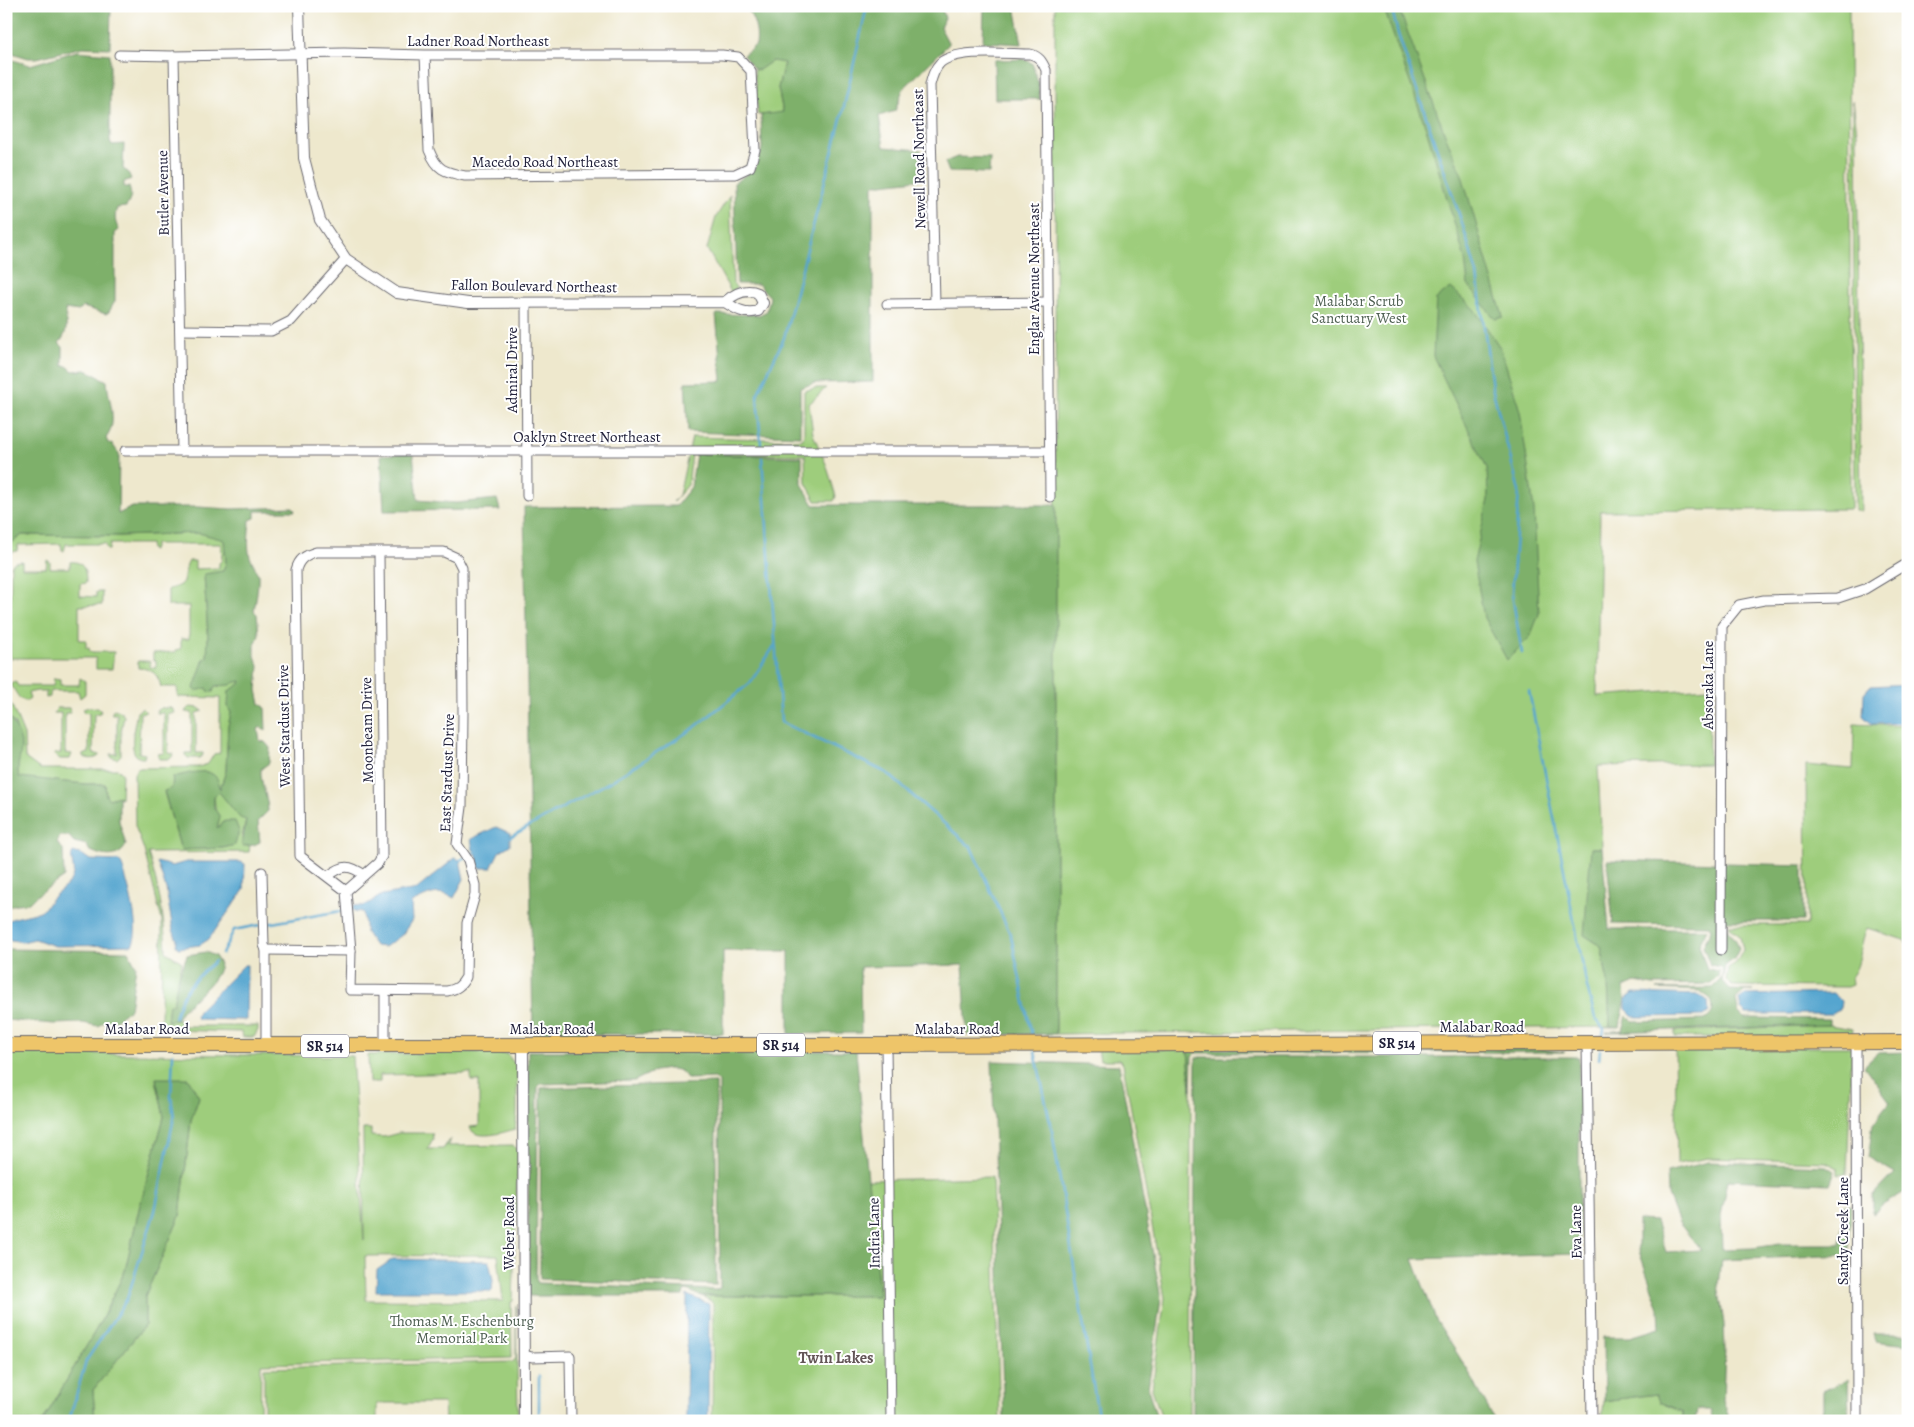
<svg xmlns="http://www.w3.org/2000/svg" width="1914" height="1427" font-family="Alegreya,serif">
  <rect width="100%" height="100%" fill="#fff"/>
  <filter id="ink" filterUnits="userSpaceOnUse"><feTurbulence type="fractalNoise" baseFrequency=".02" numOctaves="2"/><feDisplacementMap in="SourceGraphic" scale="10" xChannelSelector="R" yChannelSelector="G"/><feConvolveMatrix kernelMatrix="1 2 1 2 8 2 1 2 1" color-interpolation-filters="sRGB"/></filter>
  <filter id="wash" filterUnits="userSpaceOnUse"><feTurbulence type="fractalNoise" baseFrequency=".0096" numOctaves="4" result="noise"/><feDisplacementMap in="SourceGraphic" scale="20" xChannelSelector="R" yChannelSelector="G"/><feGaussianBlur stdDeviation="1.12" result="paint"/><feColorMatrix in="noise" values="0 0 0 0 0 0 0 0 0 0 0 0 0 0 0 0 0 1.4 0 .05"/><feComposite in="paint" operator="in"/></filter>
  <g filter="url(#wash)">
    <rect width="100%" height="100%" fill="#eee8cd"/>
    <!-- green -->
    <g fill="#9ecd7b" stroke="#60785b" fill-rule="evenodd">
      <polygon points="1055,6 1849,6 1851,509 1600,511 1597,696 1708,688 1709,764 1598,766 1602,848 1592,848 1601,946 1608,983 1610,1027 1056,1034"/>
      <polygon points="772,61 784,62 778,88 783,113 758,115 754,69 759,69"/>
      <polygon points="1853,100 1857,133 1861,511 1855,511"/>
      <polygon points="730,195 733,284 737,288 731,292 707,249 716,217"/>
      <polygon points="815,388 826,388 809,404 813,434 826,464 836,496 834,501 816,501 806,483 805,455 692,454 688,485 673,502 679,495 692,437 802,440 804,436 804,391"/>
      <path d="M199 533 224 539 226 563 223 571 204 575 208 637 207 659H204L198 682 195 685C209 691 227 685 241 680L240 684 228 706 231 713 228 726 226 771 219 792 246 820 242 836V846L250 845 249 852 148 853C158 885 165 918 166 952L182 962 173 1005 169 1004 167 1021 180 1020V1026H258V1030L254 1037H242L241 1032 171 1030 163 1024 161 1020 162 921 144 850 135 826 134 774 137 768 198 767 208 764 214 754 220 753V698L178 697 177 687H161C158 674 152 668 138 668V661H150V667L156 668V661L153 660V653L176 652V650L181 649V639H189V606H168V589C191 585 181 574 189 561H195V569L219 568V563L222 560 221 544H155L153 551 151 550 150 544H110L109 550H107L105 544H66L64 551 62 550 61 544 18 545 17 551 12 552 6 558V547L22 535 120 536ZM208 772 214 795 217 829 235 845 223 848 181 850 164 792 172 788 173 777Z"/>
      <path d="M47 560 50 562V568H70V562C84 560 86 572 86 583L80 584V596L96 597V592H102V605L79 606V640H86V648H89L90 652H114L112 669H96V658H10L11 565 15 562 22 561V568H46Z"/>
      <polygon points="54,678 60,679 60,685 79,685 80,678 85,681 85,694 80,698 78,691 50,691 50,697 46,698 46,691 37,691 28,693 30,699 27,701 20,699 11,685 11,683 15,681 18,686 53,686"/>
      <polygon points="6,697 12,706 24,735 25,758 40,769 118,769 122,773 121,799 119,796 109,799 106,796 105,784 85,784 19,778 17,767 21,747 15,724 9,719 6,711"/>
      <path d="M89 707 98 708 101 711 100 713 94 714 93 753 100 755C96 760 86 760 82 755L89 753V713L83 712V709Z"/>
      <polygon points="190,707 199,708 203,711 196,713 196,753 203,753 203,755 199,758 188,758 185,755 185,753 192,753 192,713 185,712 186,710"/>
      <polygon points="57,708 69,708 71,713 65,713 65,753 72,754 70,759 60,759 54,755 54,754 61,753 61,713 54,713"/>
      <path d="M142 708 146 712 140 713 139 753 145 754 144 758C125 760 135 723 137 712Z"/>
      <polygon points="161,708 172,708 175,713 168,713 168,753 174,754 170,759 159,759 157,754 164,753 164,713 157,713 157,710"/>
      <polygon points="114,709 120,711 124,716 121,732 121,755 117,759 111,757 111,754 117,754 117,714 111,714"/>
      <path d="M1854 724 1908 726V945L1904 940 1867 928C1859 944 1863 963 1851 977L1852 985 1847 987 1732 986 1726 980 1728 968 1736 963 1743 950 1740 936 1731 929 1729 925H1807L1806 765 1853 769Z"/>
      <polygon points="1829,1025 1853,1029 1852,1037 1675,1037 1675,1031"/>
      <polygon points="1675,1047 1852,1047 1847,1174 1838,1175 1838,1168 1826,1162 1708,1158 1677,1164"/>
      <polygon points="1098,1049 1188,1049 1191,1090 1190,1421 1163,1421 1152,1389 1165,1298 1123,1064 1119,1060 1100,1060"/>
      <path d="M474 1052 507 1054 517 1067V1114L515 1129C505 1132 474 1142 470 1127L479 1126V1081H471V1073L380 1075V1082H369L368 1055Z"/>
      <path d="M9 1053 352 1056 364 1241 363 1129H371V1136L384 1137 399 1133H432L433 1139 427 1149H443L450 1139 448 1146 513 1145 518 1151 513 1301 511 1302 512 1358 261 1364 260 1421H95L93 1390 145 1325V1296L180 1216 191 1120 199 1097 156 1079 164 1117 139 1209 125 1271 101 1321 43 1421H6V1065ZM498 1255 503 1301 366 1300 365 1256Z"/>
      <polygon points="992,1177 1000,1421 712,1421 713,1304 711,1301 702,1296 879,1296 868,1180"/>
      <polygon points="516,1305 518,1421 445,1421 444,1403 377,1403 377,1421 264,1421 264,1368 513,1362 516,1358"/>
      <polygon points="1657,1394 1659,1402 1683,1412 1683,1421 1602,1421 1604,1401"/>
    </g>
    <!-- forest -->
    <g fill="#7eb06b" stroke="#506953" fill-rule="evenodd">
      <polygon points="6,6 111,6 110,48 83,47 37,58 28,58 6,51"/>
      <path d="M746 6H941L945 18 940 27 949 44 903 89 895 111 879 116 884 147 921 150 925 179 873 185V382L815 383 800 388V436L688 432 685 382 722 381 716 314 759 315 767 311 770 297 758 284H737L734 183 754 169 762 149 761 115 783 112 778 88 784 63 772 61 759 70 754 69 743 55 756 45C758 28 754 21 746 6Z"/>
      <polygon points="984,6 1015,6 1022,44 983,42"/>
      <polygon points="1383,6 1398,6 1446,137 1462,175 1503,317 1495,319 1468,285 1465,259 1426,128"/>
      <path d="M77 51 110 54V141L112 145 124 144 123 169 128 172 131 179 124 182V187H129C132 196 131 199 126 207L117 208C114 217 115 223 119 230L115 233V301L109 312 106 314 83 307 79 311 65 309C66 323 69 332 59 343L63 347V366H67L73 371 86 370 107 381C108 400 119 422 106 438L108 443 113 445 119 454 118 514 132 507H198L231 509 293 507 295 511H255V518L250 520C249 531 247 546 250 557 252 562 255 565 256 571L258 573C259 585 256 598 254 611L257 614 259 635 255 645V656L259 666 257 690 260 704 265 707 266 730 260 727 258 730 260 741 265 742 270 748 269 763 261 769C260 784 268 796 268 811L258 821 260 842 254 845 242 846 246 820 240 818 219 792 214 796V808L220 817 217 828 225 821H235L239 831 235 845 223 848 181 850 164 791 172 788 173 777C192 773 218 763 220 789L226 771 228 726 231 713 228 706 229 691 240 684 241 681 233 683 231 685 215 686 213 692H209L207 688 196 691 194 688 204 659 207 658 208 637 204 574 223 571 226 563 224 540 199 533 120 536 22 535 6 547V58L30 65Z"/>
      <polygon points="1023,59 1032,63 1038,82 1040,99 995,99 994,60"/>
      <polygon points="957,157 990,158 989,173 949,172 945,162"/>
      <polygon points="1451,288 1474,309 1501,349 1520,411 1534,510 1539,614 1530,637 1507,660 1484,618 1474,562 1488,500 1487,468 1433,356 1436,299"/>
      <polygon points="413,453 418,500 456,503 497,499 500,510 384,511 381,455"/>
      <polygon points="696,454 802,457 802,484 814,505 1056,505 1056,1034 967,1035 963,965 860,967 861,1033 789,1034 789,951 723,951 723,1034 533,1034 524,507 676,506 691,487"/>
      <path d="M6 711C11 723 22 732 21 747 21 759 16 764 19 777L85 784H105L106 796 109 799 119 796V821L126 845C119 860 102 857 89 850L87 845 74 842 69 836H60L57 843 63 849 64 877 36 896 29 903 16 904 6 908Z"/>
      <polygon points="1591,848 1602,848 1609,929 1707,929 1699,945 1707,969 1719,971 1718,977 1711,984 1653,985 1635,982 1624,987 1625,1002 1620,1027 1610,1027 1608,983 1601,946 1584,935"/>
      <path d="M1607 860 1803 865V921H1727L1726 927C1732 937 1736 936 1739 949L1734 959 1725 966 1722 981 1730 990 1753 991H1745L1736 999 1738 1012 1744 1018 1829 1019V1025L1606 1032 1623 1030 1627 1016 1634 1022 1705 1020C1714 1014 1714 1009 1711 999L1700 991 1656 989 1712 988 1721 979 1723 970 1721 967 1710 965 1703 946 1711 930 1709 925 1613 924Z"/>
      <polygon points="6,949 128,951 136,966 130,1009 116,1020 105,1021 98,1026 83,1023 54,1024 6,1020"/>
      <path d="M206 952 215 956 220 964C216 989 181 1003 177 1020L167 1021 169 1004H173L177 982 187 955Z"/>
      <polygon points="1534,1048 1565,1052 1196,1053 1192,1057 1191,1090 1188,1049"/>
      <path d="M528 1051H856L879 1296H701L687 1290 684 1291 683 1296H529ZM668 1069C677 1069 683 1070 687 1079L715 1078 719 1082 720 1288 716 1290 538 1283 536 1279 538 1086 541 1084 634 1081 655 1071Z"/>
      <polygon points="1908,1052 1908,1190 1883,1205 1873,1214 1873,1196 1895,1173 1868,1157 1873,1124 1890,1102 1864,1066 1878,1053"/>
      <polygon points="1196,1057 1579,1057 1579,1254 1413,1259 1436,1320 1467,1369 1495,1421 1193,1421"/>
      <polygon points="992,1061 1119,1065 1161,1299 1148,1389 1158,1421 1004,1421"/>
      <polygon points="156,1078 188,1078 199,1097 191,1120 180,1216 145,1296 145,1325 93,1390 95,1421 43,1421 101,1321 125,1271 139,1209 164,1117"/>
      <polygon points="716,1083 716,1285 540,1279 541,1088"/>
      <polygon points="1708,1162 1826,1166 1835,1171 1830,1184 1728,1180 1721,1216 1722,1249 1753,1248 1780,1244 1840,1244 1844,1205 1851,1205 1849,1255 1721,1260 1718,1284 1724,1324 1725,1349 1723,1400 1729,1418 1819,1420 1823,1408 1823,1391 1848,1379 1849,1421 1712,1421 1711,1410 1697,1410 1695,1421 1683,1421 1683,1412 1659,1402 1656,1394 1604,1401 1603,1337 1630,1337 1660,1328 1659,1309 1638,1248 1638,1220 1656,1221 1666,1252 1701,1250 1679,1223 1668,1195 1667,1172"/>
      <polygon points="1873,1334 1908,1334 1908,1345 1875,1341"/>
    </g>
    <!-- water -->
    <g fill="#55a5cf" stroke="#3c6485">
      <polygon points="1908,684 1908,723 1872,724 1863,716 1864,693 1870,686"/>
      <polygon points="496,827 510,833 510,845 499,852 491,868 479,868 476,852 473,850 471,839"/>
      <path d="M73 852 83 855 90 860 119 861 122 865C127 881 142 931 132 945L55 946 35 939 22 942 6 939V921C17 916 29 916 40 911 47 908 48 902 53 897 60 890 70 886 73 874 75 867 69 858 73 852Z"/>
      <path d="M455 858 460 860 464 879 454 898C437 888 427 896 411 903L412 920 402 935 385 947 375 946 366 933 363 912 354 911 353 905 364 906 382 895 417 889Z"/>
      <polygon points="157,862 172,866 186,862 241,862 245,864 244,890 209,939 200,945 178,948 176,945 177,940 173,930 166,889"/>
      <polygon points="244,965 247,965 246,1020 197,1019 196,1016 198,1011"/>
      <polygon points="1634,993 1700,995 1708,1001 1709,1012 1704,1016 1634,1017 1626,1009 1626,999"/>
      <polygon points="1833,993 1841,1001 1840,1010 1831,1014 1746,1014 1741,1009 1739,1000 1746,995"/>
      <polygon points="393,1259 489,1261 493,1280 492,1291 376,1291 377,1270"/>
      <polygon points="687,1295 709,1304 708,1421 686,1421"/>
    </g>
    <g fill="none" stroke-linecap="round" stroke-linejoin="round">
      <!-- stream -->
      <g stroke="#55a5cf" stroke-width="2.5">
        <polyline points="1391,6 1398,34 1462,223 1477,274 1492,387 1519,491 1512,594 1522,653"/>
        <polyline points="761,444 757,395 784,338 843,111 867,6"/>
        <polyline points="762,458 781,722 887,773 971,847 1011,936 1032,1036"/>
        <polyline points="1529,691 1587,987 1595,1018 1604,1029 1603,1034"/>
        <polyline points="510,837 613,780 694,728 750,683 775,645"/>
        <polyline points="460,860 476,852"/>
        <polyline points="266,924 353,909"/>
        <polyline points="222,954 234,930 260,925"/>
        <path d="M175 1018C182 989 194 980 215 961"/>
        <polyline points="1035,1052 1052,1131 1099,1421"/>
        <polyline points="1599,1059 1600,1050"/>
        <polyline points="539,1376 539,1421"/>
        <polyline points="71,1421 70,1417 86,1361 127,1299 155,1211 174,1117 171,1097 173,1054"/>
      </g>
    </g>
  </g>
  <g filter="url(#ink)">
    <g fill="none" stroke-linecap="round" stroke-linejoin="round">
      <defs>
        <g id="minor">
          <path d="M119 55 174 56 344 53 425 55H722L738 57 751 71 755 150 750 167 735 174 465 176C444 172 437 170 429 150L425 55"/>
          <polyline points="174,56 182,451"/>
          <path d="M935 303 930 85C932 77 934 69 940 63 958 48 1007 54 1030 54 1039 56 1042 61 1046 70L1050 497"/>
          <polyline points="526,304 527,496"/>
          <polyline points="887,304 1048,302"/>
          <polyline points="180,330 271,331 291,321 346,259"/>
          <polyline points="125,451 1049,451"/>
          <path d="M316 552H444L457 558 462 568 463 712 462 807 457 844 468 860 475 885V895L467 923 466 977C461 986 457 989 447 991L350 990 351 951 346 891 300 856 296 570C299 559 305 555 316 552Z"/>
          <polyline points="262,872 264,945 266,950 266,1046"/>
          <path d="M328 876C343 865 349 864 364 875"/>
          <polyline points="346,891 378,863 382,856 379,553"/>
          <polyline points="266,950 351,951"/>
          <polyline points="1721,950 1722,626 1739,605 1764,600 1838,598 1865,589 1908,563"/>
          <polyline points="1587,1042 1592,1421"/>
          <polyline points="1856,1042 1857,1421"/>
          <polyline points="886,1045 891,1421"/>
          <polyline points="385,1046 385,991"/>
          <polyline points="524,1355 532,1357 570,1356 571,1421"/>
        </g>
        <g id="tertiary">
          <path d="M299 6 304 158 320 220 346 259 397 293 468 303 725 302C736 309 745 315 758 311L763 303 758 293C746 288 734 294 725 302"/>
          <polyline points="523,1045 524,1421"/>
        </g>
        <polyline id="primary" points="6,1045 886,1045 1908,1042"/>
      </defs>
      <!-- minor casing -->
      <use href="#minor" stroke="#69676e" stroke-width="11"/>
      <!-- tertiary casing -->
      <use href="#tertiary" stroke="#69676e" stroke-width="12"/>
      <!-- primary casing -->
      <use href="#primary" stroke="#69676e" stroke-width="16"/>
      <!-- minor -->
      <use href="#minor" stroke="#fff" stroke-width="9"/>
      <!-- tertiary -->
      <use href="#tertiary" stroke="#fff" stroke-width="10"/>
      <!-- primary -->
      <use href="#primary" stroke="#eec569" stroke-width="14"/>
    </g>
  </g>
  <g text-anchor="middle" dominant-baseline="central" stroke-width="4" stroke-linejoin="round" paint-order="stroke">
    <!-- shield labels -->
    <g fill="#fff" stroke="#646476" stroke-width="1">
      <rect x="1373" y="1031.5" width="48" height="23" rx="4"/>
      <rect x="757" y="1033.5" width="48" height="23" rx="4"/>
      <rect x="301" y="1034.5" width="48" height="23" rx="4"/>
    </g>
    <g font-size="14" font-weight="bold" fill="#22223b">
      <text x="1397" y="1043">SR 514</text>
      <text x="781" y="1045">SR 514</text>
      <text x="325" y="1046">SR 514</text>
    </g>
    <!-- street labels -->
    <g font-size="15" fill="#22223b" stroke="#fff">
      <text x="478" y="41">Ladner Road Northeast</text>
      <text transform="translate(919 159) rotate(-91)">Newell Road Northeast</text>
      <text x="545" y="162">Macedo Road Northeast</text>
      <text transform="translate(163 193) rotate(-91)">Butler Avenue</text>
      <text transform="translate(1034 279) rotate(-90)">Englar Avenue Northeast</text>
      <text transform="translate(534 286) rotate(1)">Fallon Boulevard Northeast</text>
      <text transform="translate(512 370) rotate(-90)">Admiral Drive</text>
      <text x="587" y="437">Oaklyn Street Northeast</text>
      <text transform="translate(1708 685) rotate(-90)">Absoraka Lane</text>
      <text transform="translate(284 726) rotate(-91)">West Stardust Drive</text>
      <text transform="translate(367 730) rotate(-91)">Moonbeam Drive</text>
      <text transform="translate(447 773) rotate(-88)">East Stardust Drive</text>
      <text x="1482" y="1027">Malabar Road</text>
      <text x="147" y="1029">Malabar Road</text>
      <text x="552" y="1029">Malabar Road</text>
      <text x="957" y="1029">Malabar Road</text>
      <text transform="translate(1843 1231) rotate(-90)">Sandy Creek Lane</text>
      <text transform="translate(1576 1232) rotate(-91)">Eva Lane</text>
      <text transform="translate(509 1233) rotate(-90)">Weber Road</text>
      <text transform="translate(874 1233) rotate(-91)">Indria Lane</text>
    </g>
    <!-- park labels -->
    <g font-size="15" fill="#4d5e51" stroke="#fff">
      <text x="1359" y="301">Malabar Scrub<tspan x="1359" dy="17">Sanctuary West</tspan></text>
      <text x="462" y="1321">Thomas M. Eschenburg<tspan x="462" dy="17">Memorial Park</tspan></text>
    </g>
    <!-- neighbourhood labels -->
    <g font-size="16" font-weight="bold" fill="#635557" stroke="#fff">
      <text x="836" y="1358">Twin Lakes</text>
    </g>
  </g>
  <!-- margin -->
  <rect width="1914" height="1427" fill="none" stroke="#fff" stroke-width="25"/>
</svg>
